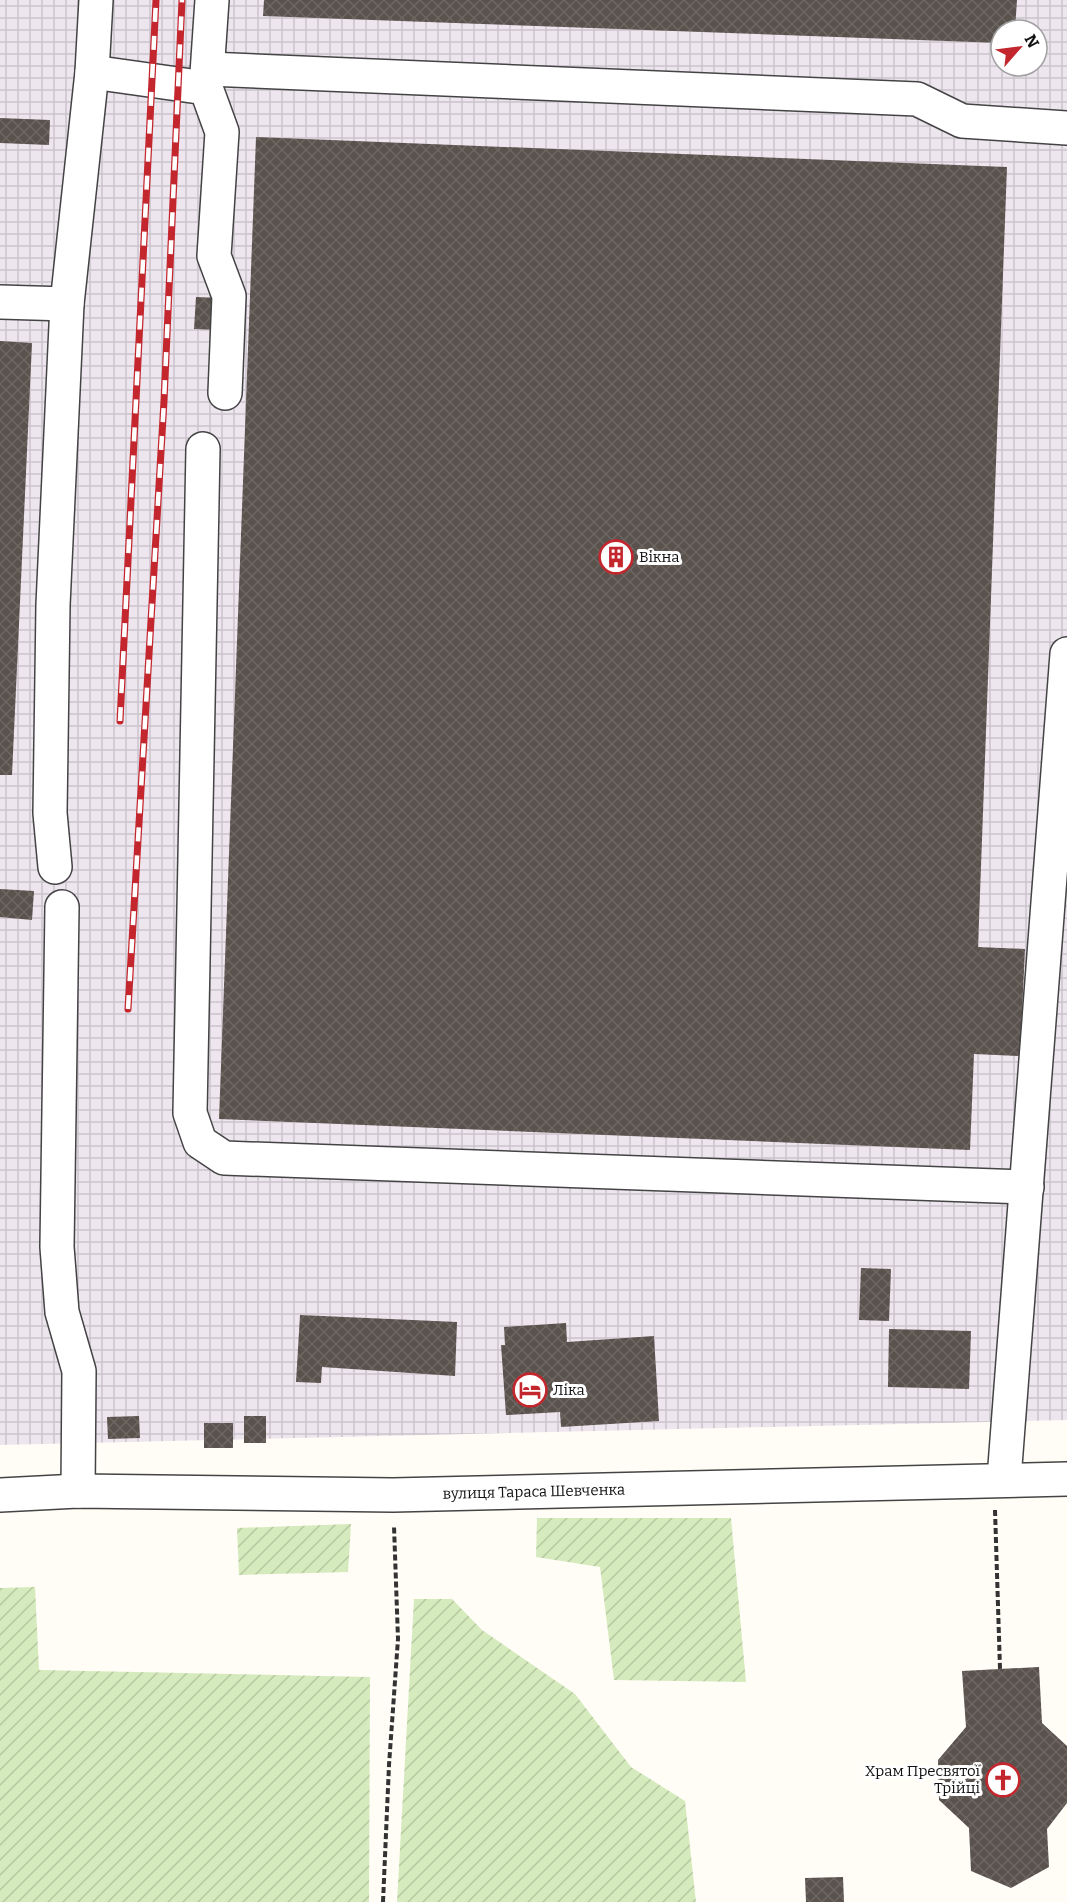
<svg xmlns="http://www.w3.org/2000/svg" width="1067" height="1902" font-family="Bitter,serif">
  <defs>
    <pattern id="industrial-grid" width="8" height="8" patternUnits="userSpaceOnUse" patternTransform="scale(1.5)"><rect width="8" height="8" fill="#eee6ef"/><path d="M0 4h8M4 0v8" fill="none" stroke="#cbc4cc"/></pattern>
    <pattern id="garden-furrows" width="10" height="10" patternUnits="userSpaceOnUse" patternTransform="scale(1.5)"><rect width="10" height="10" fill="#d5ebbd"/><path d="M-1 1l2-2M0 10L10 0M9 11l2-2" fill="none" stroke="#b6c8a1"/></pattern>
    <pattern id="building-cross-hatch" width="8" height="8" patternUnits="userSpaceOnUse" patternTransform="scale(1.5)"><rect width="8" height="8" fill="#5a524d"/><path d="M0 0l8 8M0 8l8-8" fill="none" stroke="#6d6662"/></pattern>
  </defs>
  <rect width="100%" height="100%" fill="#fffdf5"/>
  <!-- industrial -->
  <path fill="url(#industrial-grid)" fill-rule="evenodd" d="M0 0H1067V1420L0 1445ZM1001 30H1037V66H1001Z"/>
  <!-- garden -->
  <g fill="url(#garden-furrows)">
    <polygon points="537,1518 731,1518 746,1682 614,1680 600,1567 536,1557"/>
    <polygon points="351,1524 348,1572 239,1575 237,1528"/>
    <polygon points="35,1587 39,1670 370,1677 369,1902 0,1902 0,1588"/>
    <polygon points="414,1599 452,1599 482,1630 575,1694 631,1767 685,1801 696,1902 397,1902"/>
  </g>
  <!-- building -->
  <g fill="url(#building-cross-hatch)">
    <polygon points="264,0 1017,0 1015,30 1001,30 1001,43 263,16"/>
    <polygon points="0,118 50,120 49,145 0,143"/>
    <polygon points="256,137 1007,167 978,947 1025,949 1020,1056 974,1054 970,1150 219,1119"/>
    <polygon points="196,297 221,298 219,330 194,329"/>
    <polygon points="0,341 32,343 12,775 0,775"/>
    <polygon points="0,889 34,891 32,920 0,917"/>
    <polygon points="861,1268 891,1269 889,1321 859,1320"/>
    <polygon points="300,1315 457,1322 455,1376 322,1367 321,1383 296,1382"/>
    <polygon points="566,1323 567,1342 654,1336 659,1421 561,1427 560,1412 506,1415 501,1345 505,1345 504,1327"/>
    <polygon points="889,1329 971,1331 969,1389 888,1387"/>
    <polygon points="139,1416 140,1438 108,1439 107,1417"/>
    <rect x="244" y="1416" width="22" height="27"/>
    <rect x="204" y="1423" width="29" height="25"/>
    <polygon points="1039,1667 1042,1723 1067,1746 1067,1803 1047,1829 1049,1867 1011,1888 971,1871 969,1828 939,1800 938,1760 966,1727 962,1671"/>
    <polygon points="843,1877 844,1902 806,1902 805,1878"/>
  </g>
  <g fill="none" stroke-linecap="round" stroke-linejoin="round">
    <defs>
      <g id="minor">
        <polyline points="212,0 206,88 222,132 214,256 229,296 225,393"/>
        <polyline points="208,69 917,99 962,121 1067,128"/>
        <polyline points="92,72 206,88"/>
        <polyline points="0,302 67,304"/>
        <polyline points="203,449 190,1113 200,1142 224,1158 1027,1187"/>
        <polyline points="55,867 50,813 53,605 67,304 92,72 96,0"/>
        <polyline points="62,907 57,1247 62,1312 79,1371 78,1491"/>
        <polyline points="1004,1479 1067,654"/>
        <path id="s1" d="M0 1495 78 1491 393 1495 1067 1479"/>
      </g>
    </defs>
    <!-- minor casing -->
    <use href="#minor" stroke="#444" stroke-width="36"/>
    <!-- path -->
    <g stroke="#333" stroke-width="4" stroke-dasharray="6 3" stroke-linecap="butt">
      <polyline points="995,1510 1000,1669"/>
      <polyline points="383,1902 389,1765 398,1639 394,1526"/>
    </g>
    <!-- minor -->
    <use href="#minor" stroke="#fff" stroke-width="33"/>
    <defs>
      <g id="rail">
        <polyline points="120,721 156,0"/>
        <polyline points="128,1009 164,401 182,0"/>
      </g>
    </defs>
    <!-- rail casing -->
    <use href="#rail" stroke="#c4262e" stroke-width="7"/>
    <!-- rail -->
    <use href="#rail" stroke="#fff" stroke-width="4.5" stroke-dasharray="14" stroke-linecap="butt"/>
  </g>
  <!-- icons -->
  <defs>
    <symbol id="building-ring" viewBox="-11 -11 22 22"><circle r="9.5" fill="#fff" stroke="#c4262e" stroke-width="1.5"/><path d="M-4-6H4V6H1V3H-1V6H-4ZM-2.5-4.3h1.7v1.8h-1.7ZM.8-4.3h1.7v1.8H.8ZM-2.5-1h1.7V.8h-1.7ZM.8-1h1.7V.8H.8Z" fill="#c4262e"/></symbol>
    <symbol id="hotel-ring" viewBox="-11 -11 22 22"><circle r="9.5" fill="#fff" stroke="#c4262e" stroke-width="1.5"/><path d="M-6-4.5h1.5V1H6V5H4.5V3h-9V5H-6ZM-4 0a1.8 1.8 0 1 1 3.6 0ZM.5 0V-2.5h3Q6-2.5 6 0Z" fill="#c4262e"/></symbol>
    <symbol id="church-ring" viewBox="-11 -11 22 22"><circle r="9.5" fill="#fff" stroke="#c4262e" stroke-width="1.5"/><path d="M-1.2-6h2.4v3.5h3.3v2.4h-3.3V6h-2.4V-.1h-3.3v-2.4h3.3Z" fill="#c4262e"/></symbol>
  </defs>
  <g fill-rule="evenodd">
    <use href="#building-ring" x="597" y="538" width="38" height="38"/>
    <use href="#hotel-ring" x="511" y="1371" width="38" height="38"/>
    <use href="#church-ring" x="984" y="1761" width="38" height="38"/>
  </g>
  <g text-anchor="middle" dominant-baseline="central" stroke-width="6" stroke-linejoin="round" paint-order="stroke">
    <!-- poi labels -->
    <g font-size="15" fill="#111" stroke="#fff" text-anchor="start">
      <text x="639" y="557">Вікна</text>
      <text x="553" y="1390">Ліка</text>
      <text x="980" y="1771" text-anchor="end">Храм Пресвятої<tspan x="980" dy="17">Трійці</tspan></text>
    </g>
    <!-- street labels -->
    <g font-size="15" fill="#111" stroke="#fff">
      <text stroke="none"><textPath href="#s1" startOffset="534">вулиця Тараса Шевченка</textPath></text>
    </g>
  </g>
  <!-- north arrow -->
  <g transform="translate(1019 48) rotate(62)"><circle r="28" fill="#ffffff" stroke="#a0a0a0" stroke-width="1.5"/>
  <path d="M0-4.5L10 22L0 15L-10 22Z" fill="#c4262e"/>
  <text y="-9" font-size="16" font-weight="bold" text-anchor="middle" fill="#111111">N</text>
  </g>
</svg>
